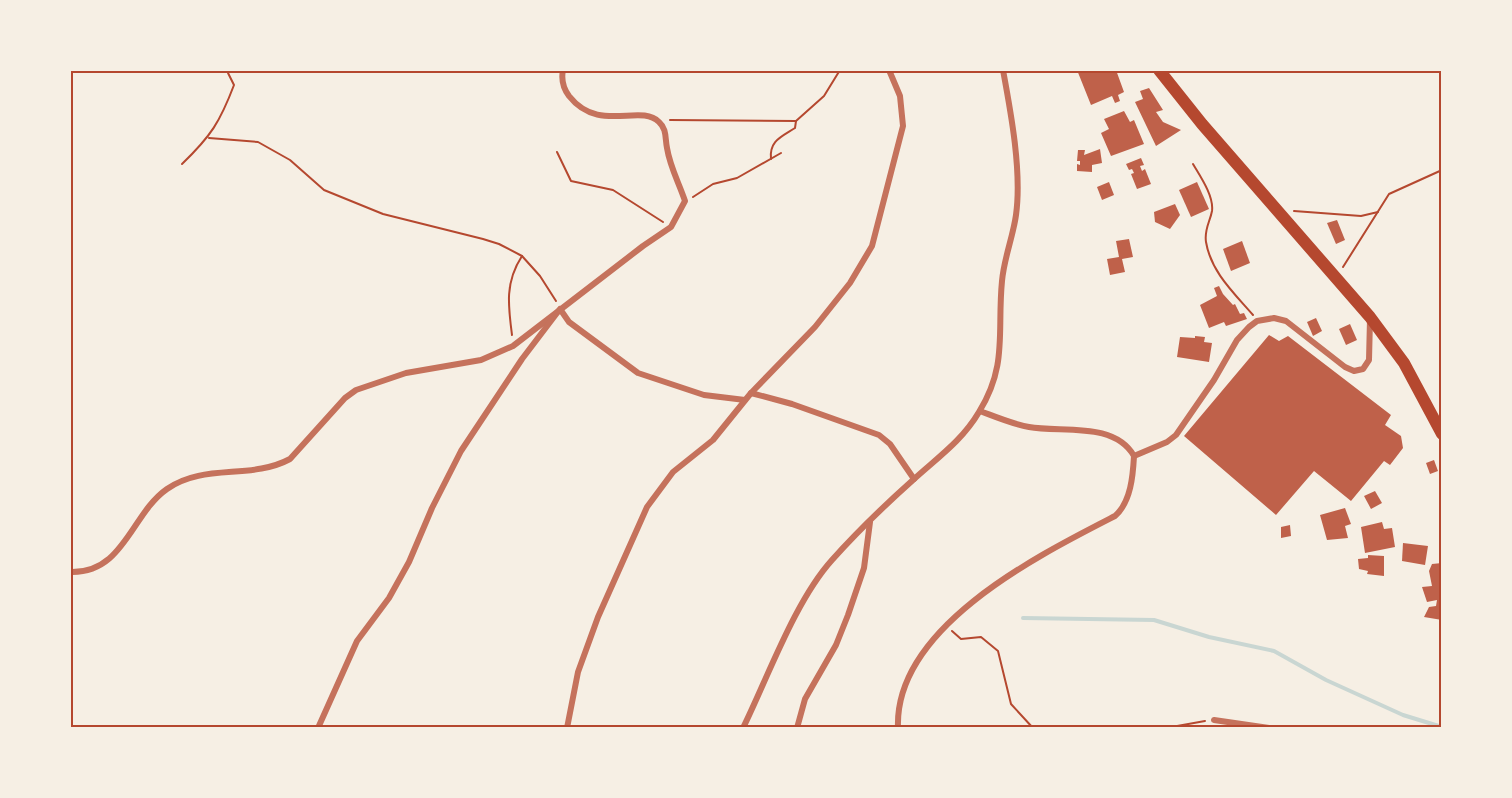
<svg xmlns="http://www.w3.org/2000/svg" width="1512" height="798" font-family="Raleway,sans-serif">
  <rect width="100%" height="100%" fill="#f6efe4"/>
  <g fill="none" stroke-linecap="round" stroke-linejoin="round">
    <!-- stream -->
    <polyline stroke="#c9d6d2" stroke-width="4" points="1023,618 1154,620 1209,637 1274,651 1326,680 1403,715 1442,727"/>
  </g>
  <!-- building -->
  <g fill="#bf614a">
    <polygon points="1077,70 1116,70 1124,92 1118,95 1120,101 1115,103 1112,96 1091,105"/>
    <polygon points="1149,88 1163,110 1156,112 1163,122 1181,130 1156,146 1135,102 1143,99 1140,91"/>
    <polygon points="1124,111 1130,122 1134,120 1144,144 1111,156 1101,133 1109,129 1104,119"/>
    <polygon points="1100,149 1102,163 1092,165 1092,172 1077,171 1077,164 1080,165 1080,161 1077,161 1078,150 1085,150 1084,155"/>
    <polygon points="1141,158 1144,165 1140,166 1142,171 1145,169 1151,184 1137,189 1131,174 1134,173 1132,169 1129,170 1126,164"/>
    <polygon points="1109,182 1114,195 1102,200 1097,187"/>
    <polygon points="1197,182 1209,209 1191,217 1179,190"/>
    <polygon points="1175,204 1180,215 1170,229 1155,222 1154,212"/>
    <polygon points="1337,220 1345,240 1336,244 1327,223"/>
    <polygon points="1129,239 1133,257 1122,259 1125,272 1110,275 1107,259 1119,257 1116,241"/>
    <polygon points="1242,241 1250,263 1231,271 1223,249"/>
    <polygon points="1219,286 1223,294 1233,305 1235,304 1240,314 1244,313 1247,319 1226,326 1224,322 1209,328 1200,305 1217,296 1214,288"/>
    <polygon points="1316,318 1322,331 1313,336 1307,322"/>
    <polygon points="1350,324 1357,340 1346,345 1339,329"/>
    <polygon points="1269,335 1279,341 1288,336 1391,415 1385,425 1401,436 1403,448 1390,465 1384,461 1351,501 1314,471 1276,515 1184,436"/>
    <polygon points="1195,336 1205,337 1204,342 1212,343 1209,362 1177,357 1180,337 1195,338"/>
    <polygon points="1434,460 1438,471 1430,474 1426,463"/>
    <polygon points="1375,491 1382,503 1371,509 1364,496"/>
    <polygon points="1345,508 1351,524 1345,526 1348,538 1327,540 1320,515"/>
    <polygon points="1382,522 1384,529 1392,528 1395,547 1365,553 1361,527"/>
    <polygon points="1290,525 1291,536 1281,538 1281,527"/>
    <polygon points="1403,543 1428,546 1425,565 1402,561"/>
    <polygon points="1368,555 1384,556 1384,576 1367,574 1368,571 1359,569 1358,559 1368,558"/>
    <polygon points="1442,563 1442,620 1424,617 1429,607 1436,606 1437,600 1427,602 1422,587 1432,586 1429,571 1432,564"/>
  </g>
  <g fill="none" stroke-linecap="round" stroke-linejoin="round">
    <!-- path -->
    <g stroke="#b5482f" stroke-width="2">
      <polyline points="670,120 796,121"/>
      <path d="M209 138 258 142 290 160 324 190 383 214 483 239 499 244 522 256C505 282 508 305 512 335"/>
      <polyline points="557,152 571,181 613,190 663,222"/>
      <path d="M771 159C769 141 781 137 795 128L796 121 824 96 840 70"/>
      <path d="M182 164C211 136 220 122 234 85L228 73"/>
      <path d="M1193 164C1200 176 1214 196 1212 211 1210 222 1204 229 1206 242 1211 272 1234 293 1253 315"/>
      <polyline points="693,197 713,184 737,178 781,153"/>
      <polyline points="1294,211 1361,216 1378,212"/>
      <polyline points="522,256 540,276 556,301"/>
      <polyline points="1343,267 1389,194 1442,170"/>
      <polyline points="952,631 961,639 981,637 998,651 1011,704 1033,728"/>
      <polyline points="1166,728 1205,721"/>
    </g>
    <!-- minor -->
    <g stroke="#c5725c" stroke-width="6">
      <polyline points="751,393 792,404 879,435 890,444 914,479"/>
      <polyline points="1134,456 1167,442 1176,435 1214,380 1237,340 1249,327 1257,321 1274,318 1286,321 1345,367 1354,371 1363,369 1369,360 1370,319"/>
      <path d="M70 572C124 574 131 514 167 489 204 463 251 480 290 459L345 398 356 390 406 373 481 360 513 346 643 246 671 227 685 201C679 183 670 167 667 148 665 139 667 129 659 122 640 103 599 134 569 96 563 88 561 80 563 70"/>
      <polyline points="1214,720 1269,728"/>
      <polyline points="318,728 357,641 389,598 409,562 432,508 461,451 522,359 560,309 569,322 638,373 704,395 745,400"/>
      <polyline points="567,728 578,672 598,617 647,507 673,472 713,440 751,393 815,327 850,283 872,246 903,126 900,96 889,70"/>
      <path d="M743 728C768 677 795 601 832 560 857 532 885 505 913 480 937 458 962 441 979 412 1008 365 997 332 1002 281 1004 258 1013 237 1016 215 1022 172 1011 113 1003 70"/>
      <polyline points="797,728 805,699 836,645 848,615 864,568 870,522"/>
      <path d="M898 728C894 627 1039 555 1115 516 1131 502 1133 475 1134 456 1114 421 1061 433 1029 427 1012 424 996 417 980 411"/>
    </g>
    <!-- trunk -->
    <polyline stroke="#b5482f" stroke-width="12" points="1159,70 1202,124 1370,317 1404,363 1442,434"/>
  </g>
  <!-- border -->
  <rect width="1512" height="798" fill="none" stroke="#f6efe4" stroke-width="144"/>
  <rect x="72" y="72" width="1368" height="654" fill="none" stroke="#b5482f" stroke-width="2"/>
</svg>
